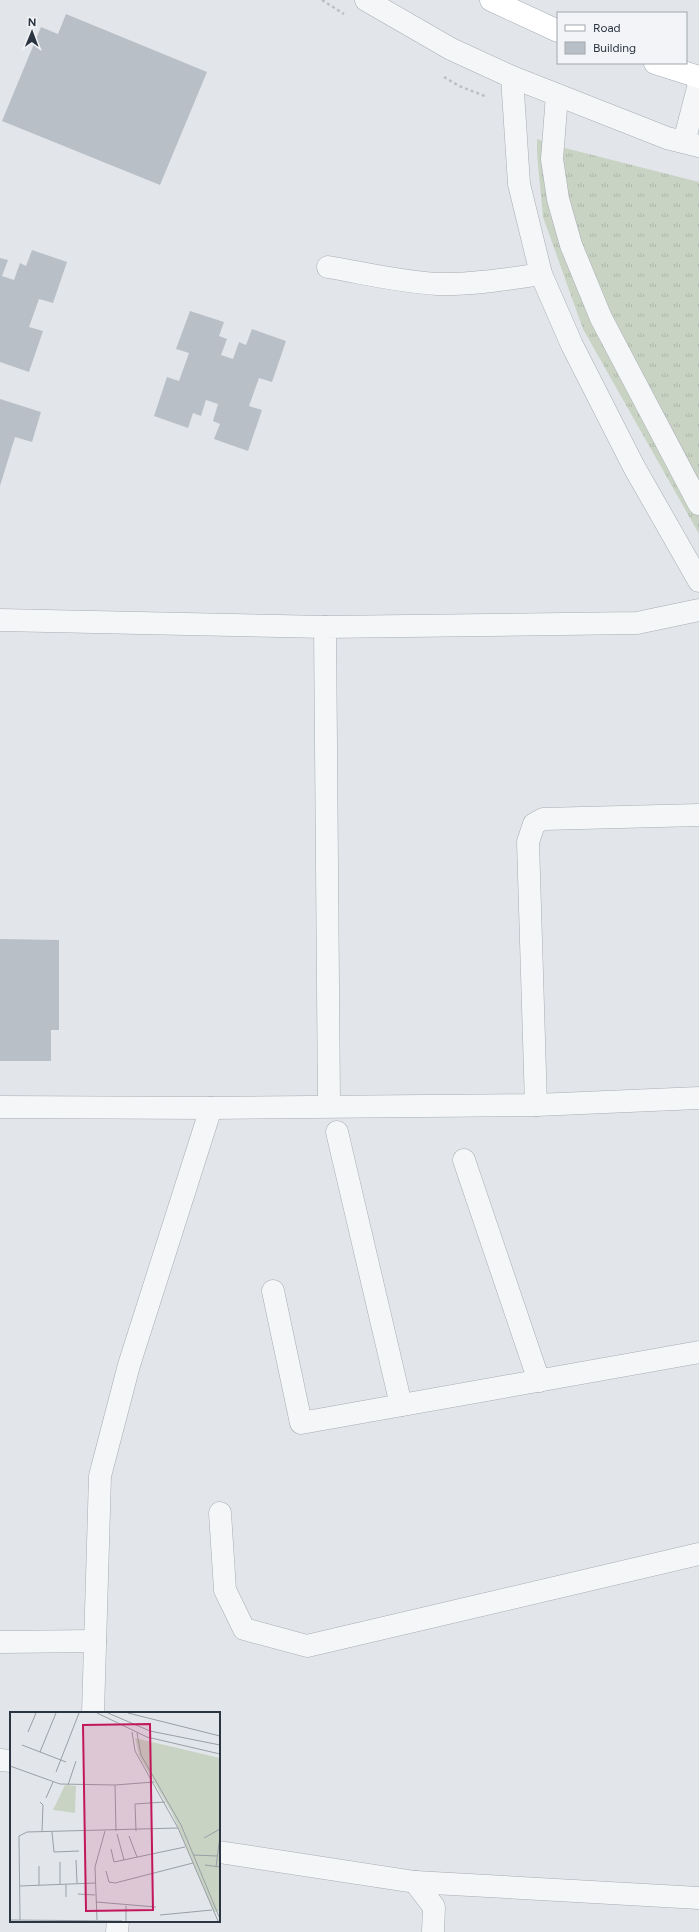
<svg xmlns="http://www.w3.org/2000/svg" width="699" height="1932" font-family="Figtree,sans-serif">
  <defs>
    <pattern id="grass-tufts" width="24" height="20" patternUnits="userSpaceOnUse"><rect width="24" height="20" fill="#c8d3c4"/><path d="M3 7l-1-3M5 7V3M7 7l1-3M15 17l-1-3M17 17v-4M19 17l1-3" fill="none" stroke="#acb6aa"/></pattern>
  </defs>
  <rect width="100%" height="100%" fill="#e2e6ea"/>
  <!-- grass -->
  <polygon fill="url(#grass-tufts)" points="537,139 557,146 699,182 699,534 583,329 543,217 537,154"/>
  <!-- building -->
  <g fill="#b9bfc6">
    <polygon points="66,14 207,72 160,185 2,121 41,27 58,34"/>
    <polygon points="32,250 67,262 53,303 39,299 29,327 43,331 29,372 0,362 0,258 8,260 2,276 14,280 20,263 26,266"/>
    <polygon points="190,311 224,322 219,336 227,339 221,355 233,359 239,342 246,345 252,329 286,341 272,382 259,378 249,406 262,410 248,451 214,439 220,424 213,421 218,404 206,400 201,416 193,413 188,428 154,416 167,377 179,381 189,353 176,349"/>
    <polygon points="0,399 41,412 32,442 15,437 0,486"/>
    <polygon points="0,939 59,940 59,1030 51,1030 51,1061 0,1061"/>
  </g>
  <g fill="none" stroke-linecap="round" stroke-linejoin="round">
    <defs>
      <g id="minor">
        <polyline points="366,0 451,49 512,77 667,138 699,146"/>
        <polyline points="512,77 519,184 541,274 572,345 634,467 699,581"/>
        <polyline points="557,95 552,159 558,199 571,245 601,318 699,504"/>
        <polyline points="684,142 699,84"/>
        <path d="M328 267C364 273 400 282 437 284 470 285 508 279 541 274"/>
        <polyline points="0,620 325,627"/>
        <polyline points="536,1105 528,842 534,824 543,819 699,815"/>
        <polyline points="329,1106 325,627 637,623 699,610"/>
        <polyline points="0,1107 211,1108 536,1105 699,1098"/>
        <polyline points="337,1132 401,1405"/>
        <polyline points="464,1160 539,1381"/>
        <polyline points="273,1291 301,1423 699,1352"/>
        <polyline points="220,1513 225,1590 244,1629 307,1646 699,1554"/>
        <polyline points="0,1642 95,1641"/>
        <polyline points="93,1713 100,1476 129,1365 211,1108"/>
        <polyline points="0,1760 11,1761"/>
        <polyline points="219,1852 415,1882 699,1898"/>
        <polyline points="415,1882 434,1907 433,1932"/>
        <polyline points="117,1932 118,1921"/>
      </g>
      <g id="major">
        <polyline points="491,0 558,31"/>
        <polyline points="655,63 699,77"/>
      </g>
    </defs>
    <!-- minor casing -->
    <use href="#minor" stroke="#a7adb4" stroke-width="23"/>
    <!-- major casing -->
    <use href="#major" stroke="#a2abb5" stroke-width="23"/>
    <!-- path -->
    <g stroke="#bcc0c5" stroke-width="2.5" stroke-dasharray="3 3" stroke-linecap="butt">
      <polyline points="322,0 344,14"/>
      <polyline points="444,77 459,86 485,96"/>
    </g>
    <!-- minor -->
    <use href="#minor" stroke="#f5f6f8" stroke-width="22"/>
    <!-- major -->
    <use href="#major" stroke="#fff" stroke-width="22"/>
  </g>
  <!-- overview -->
  <g transform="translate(10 1712)">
    <rect width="210" height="210" fill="#e2e6ea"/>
    <path d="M125 26 210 46V198L207 200H204L162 101 129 44Z" fill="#c8d3c4"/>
    <path d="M55 73 66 74 65 101 43 98Z" fill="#c8d3c4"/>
    <path fill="none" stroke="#999fa6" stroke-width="1" d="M87 1 137 25 210 42M98 1 140 19 210 33M118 1 210 24M18 20 26 1M122 20 125 39 168 116 208 209M127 21 131 43 171 113 210 207M12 33 56 50M30 40 46 1M0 54 50 72 105 73M46 60 69 1M58 73 66 49M36 86 43 70M30 90 33 93 32 120M106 119 105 73 144 70M126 119 125 92 155 90M42 120 44 140 69 139M107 122 114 148M119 124 127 145M194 126 210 117M101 137 104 150 175 135M183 143 207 144M66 148 67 171M50 150V172M195 153 210 155M29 154V173M206 155 210 124M96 159 99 170 105 171 183 151M10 174 85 171M68 182 85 183M56 185V172M86 190 146 195M150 203 202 198M0 208 112 209M10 208 9 124 17 120 168 116M87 208 85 155 95 119M116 209V194"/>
    <path fill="#c2185b" fill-opacity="0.15" stroke="#c2185b" stroke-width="2" d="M140 12 143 198 76 199 73 13Z"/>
    <rect width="210" height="210" fill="none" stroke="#2b3441" stroke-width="2"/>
  </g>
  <!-- legend -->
  <rect x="557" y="12" width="130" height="52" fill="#f2f4f7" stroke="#a2a7ae"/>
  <rect x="565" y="25" width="20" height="6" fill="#ffffff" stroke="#a2a7ae"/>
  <text x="593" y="32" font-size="12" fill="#2b3441">Road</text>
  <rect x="565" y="42" width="20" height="12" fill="#b9bfc6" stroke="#a2a7ae"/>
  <text x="593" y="52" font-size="12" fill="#2b3441">Building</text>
  <!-- north arrow -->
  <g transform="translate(32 32) rotate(1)" stroke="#f2f4f7" stroke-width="3" paint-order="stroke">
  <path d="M0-3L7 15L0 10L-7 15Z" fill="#2b3441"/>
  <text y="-6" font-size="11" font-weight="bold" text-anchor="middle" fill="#2b3441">N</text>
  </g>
</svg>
